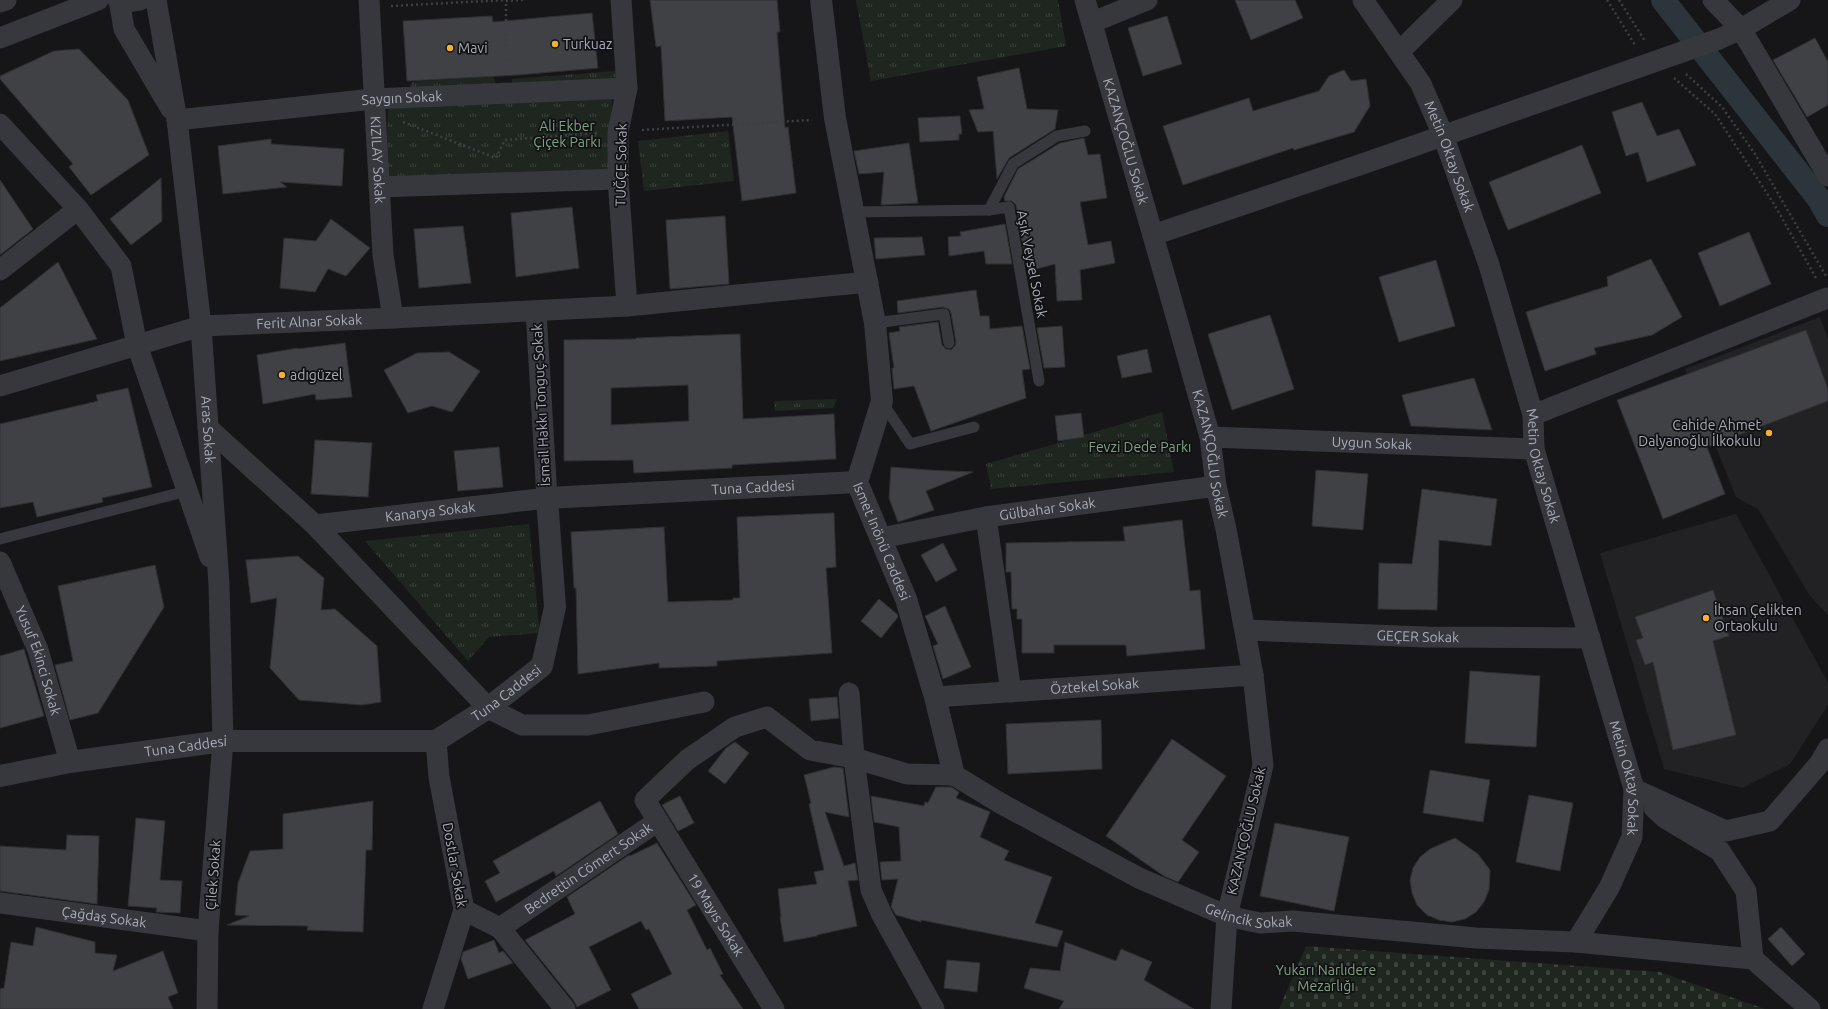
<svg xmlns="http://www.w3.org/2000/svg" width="1828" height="1009" font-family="Ubuntu,sans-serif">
  <defs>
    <pattern id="cemetery-stones" width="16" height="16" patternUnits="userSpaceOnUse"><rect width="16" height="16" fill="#1e261f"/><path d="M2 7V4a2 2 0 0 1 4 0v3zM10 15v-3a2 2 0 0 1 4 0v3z" fill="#3c433d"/></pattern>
    <pattern id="park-tufts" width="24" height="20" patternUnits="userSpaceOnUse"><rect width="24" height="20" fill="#1e261f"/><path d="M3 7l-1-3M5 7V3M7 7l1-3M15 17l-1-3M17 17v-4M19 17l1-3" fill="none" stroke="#3c433d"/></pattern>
  </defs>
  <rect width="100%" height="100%" fill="#161618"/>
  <!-- built -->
  <g fill="#222225">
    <polygon points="1820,317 1828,339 1828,615 1810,596 1758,509 1736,497 1685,369"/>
    <polygon points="1736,514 1828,683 1828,705 1790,764 1742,788 1664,769 1600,553"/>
  </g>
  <!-- cemetery -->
  <polygon fill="url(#cemetery-stones)" points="1306,946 1660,972 1765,1009 1279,1009"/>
  <!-- park -->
  <g fill="url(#park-tufts)">
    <polygon points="856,0 1058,0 1066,46 871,81"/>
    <polygon points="616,71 616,86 512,89 512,79"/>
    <polygon points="493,76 497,88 410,93 411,82"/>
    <polygon points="612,95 610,169 386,178 388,107"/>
    <polygon points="728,131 734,181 644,191 638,141"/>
    <polygon points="837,399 833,408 775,411 774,401"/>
    <polygon points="1162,412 1174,472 991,489 986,464"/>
    <polygon points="529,524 540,633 489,637 468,661 365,541"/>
  </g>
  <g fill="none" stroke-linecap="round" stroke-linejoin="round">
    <!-- canal -->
    <polyline stroke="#2c353c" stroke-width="24" points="1663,0 1819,199 1828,215"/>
  </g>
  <!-- building -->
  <g fill="#404145" stroke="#303034" fill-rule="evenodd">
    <polygon points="650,0 777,0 780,32 777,32 785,128 788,127 796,193 742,201 732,117 665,121 661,46 656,47"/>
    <polygon points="1235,0 1295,0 1303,18 1251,40"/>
    <polygon points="592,13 598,68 518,75 407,81 403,21 492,16 493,22"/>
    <polygon points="1167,16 1182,64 1143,76 1128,28"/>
    <polygon points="1815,38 1828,62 1828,105 1807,117 1773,60"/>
    <polygon points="79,49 128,100 149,155 91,195 69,167 73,164 0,79 0,76 54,51"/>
    <polygon points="1019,68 1027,109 1058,110 1055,129 1009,158 997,179 993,131 978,132 969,110 984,109 977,77"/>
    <polygon points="1344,70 1351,81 1366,79 1370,106 1354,132 1294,150 1293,148 1183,185 1163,126 1249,98 1253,111 1319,91 1329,76"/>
    <polygon points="1642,102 1657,136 1679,129 1696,165 1647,182 1638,152 1626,156 1612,112"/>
    <polygon points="960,116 962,134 959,134 959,140 920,142 918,118"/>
    <polygon points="1084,138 1088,155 1100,154 1107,198 1080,202 1088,245 1111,241 1115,263 1080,270 1082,300 1057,301 1055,264 1036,269 1036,264 1026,264 1016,205 1012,201 1005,201 1004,197 1018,169 1060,143"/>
    <polygon points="271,139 271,144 344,149 342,186 280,182 287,187 223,194 218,146"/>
    <polygon points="909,143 918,203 881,205 884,172 859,174 854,151"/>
    <polygon points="1582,145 1601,193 1508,230 1489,182"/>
    <polygon points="161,178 162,221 131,245 110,219"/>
    <polygon points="0,180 33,229 0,255"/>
    <polygon points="572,207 579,268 516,277 511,213"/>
    <polygon points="725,216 729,284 670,289 666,220"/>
    <polygon points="331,219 370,248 346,276 328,269 315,292 280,288 284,238 316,241"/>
    <polygon points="1005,224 1012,264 986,264 984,251 949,256 948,237 961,236 960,232"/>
    <polygon points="463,226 471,283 419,288 414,229"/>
    <polygon points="1749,232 1771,284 1720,306 1698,253"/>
    <polygon points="922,237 925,255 876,259 874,238"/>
    <polygon points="1651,259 1682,317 1652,335 1594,348 1596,354 1545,371 1526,312 1608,286 1607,277"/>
    <polygon points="1436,260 1455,326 1399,342 1379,277"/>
    <polygon points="58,262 97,339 0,361 0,308"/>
    <polygon points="976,290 980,316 989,316 990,329 1022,326 1030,369 1022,370 1026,398 931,431 914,386 894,389 892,368 894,368 889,333 900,331 899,327 938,322 942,345 946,349 951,350 955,346 956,342 951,313 949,309 943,307 898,313 897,301"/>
    <polygon points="1270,315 1294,389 1232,410 1208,334"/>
    <polygon points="1062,326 1065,367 1044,368 1037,328"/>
    <polygon points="1806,330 1828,389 1828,401 1707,447 1725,494 1663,519 1617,400"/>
    <path d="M740 334 743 419 834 414 836 459 732 465V468L634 473 633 460 564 461V340L636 339V338ZM688 385 689 421 611 425V388Z"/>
    <polygon points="345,343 352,397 316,400 315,394 263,404 257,355 298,348 298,349"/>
    <polygon points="1147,349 1152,372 1122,378 1117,356"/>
    <polygon points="449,352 480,371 452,412 432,406 408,413 384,370 417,353"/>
    <polygon points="1474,378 1492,430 1411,426 1402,395"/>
    <polygon points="128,388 152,487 102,498 103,502 37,517 33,502 0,508 0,424 98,401 96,395"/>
    <polygon points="1081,413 1084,437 1058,441 1055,416"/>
    <polygon points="315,440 372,443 368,497 311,494"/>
    <polygon points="499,447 503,487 458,491 454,451"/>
    <polygon points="891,467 928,470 973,472 926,491 934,510 898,522 889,498"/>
    <polygon points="1316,470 1368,474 1363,530 1312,526"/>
    <polygon points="1422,489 1497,499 1491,546 1439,540 1437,610 1378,609 1379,563 1412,564"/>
    <polygon points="834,513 836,567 826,568 832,653 717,661 717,666 659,668 659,663 578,674 576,588 574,588 571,532 664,527 668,602 733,600 733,598 740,598 737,517"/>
    <polygon points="1182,520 1190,591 1200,590 1205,649 1127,656 1126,645 1054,645 1054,653 1022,653 1022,619 1017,619 1017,609 1012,609 1011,572 1006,572 1006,543 1125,541 1123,527"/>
    <polygon points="943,543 957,570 936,582 921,555"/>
    <polygon points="298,556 324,578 321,610 335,609 377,646 381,702 362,705 299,700 270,668 277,598 251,603 246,560"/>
    <polygon points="155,565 164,607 98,713 70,720 55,665 73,661 58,586"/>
    <polygon points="1713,590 1729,636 1713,641 1736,735 1673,750 1653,662 1645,665 1636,640 1643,638 1635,617"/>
    <polygon points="879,599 897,614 898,617 881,638 861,621"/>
    <polygon points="945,606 971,667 943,679 933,646 938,644 925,616"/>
    <polygon points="24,649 44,716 0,728 0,656"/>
    <polygon points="1470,671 1540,676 1536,747 1465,743"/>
    <polygon points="837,697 839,718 811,721 809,699"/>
    <polygon points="1101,720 1102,769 1008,774 1006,724"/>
    <polygon points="1172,739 1226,776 1182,840 1199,852 1178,882 1164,876 1106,836"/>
    <polygon points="735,742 749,753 725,784 708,771 726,748"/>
    <polygon points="834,767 843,768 849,817 825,812 844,866 855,863 858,880 848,881 857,926 817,935 817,936 784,942 780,917 781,917 778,889 817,884 814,872 824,870 809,804 811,803 804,775"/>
    <polygon points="1430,770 1490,780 1483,822 1423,813"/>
    <polygon points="936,787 951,787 959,792 956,798 990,812 980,837 1009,851 1004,860 1052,877 1035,923 1063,931 1057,947 921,920 921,922 896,915 891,907 898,879 882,880 880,862 901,861 899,827 874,822 871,796 924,806 925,802 928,803"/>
    <polygon points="1529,795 1573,803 1560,871 1516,862"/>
    <polygon points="680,796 694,823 678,831 662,805"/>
    <polygon points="373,801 372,850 366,850 363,932 307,930 308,926 227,925 249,916 235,915 238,883 250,851 283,849 283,814"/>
    <polygon points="600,801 618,834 556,876 554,871 496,902 485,881 500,873 493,861"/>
    <polygon points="136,818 165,821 160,880 182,881 180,913 156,912 157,908 128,906"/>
    <polygon points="1275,823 1349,837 1334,911 1260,896"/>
    <polygon points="67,835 99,836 97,904 0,891 0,846 66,850"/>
    <polygon points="1455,838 1478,854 1490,870 1489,890 1484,902 1476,912 1465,919 1452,922 1439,920 1427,915 1417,905 1412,893 1410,880 1413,868 1420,857 1430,849"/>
    <polygon points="657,843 696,905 687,910 707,950 710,948 723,974 720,975 743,1009 639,1009 631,994 672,974 649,929 646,930 641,921 589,947 611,990 577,1007 574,1001 525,940 575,914 567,897 629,855 630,856"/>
    <polygon points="36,927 95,942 95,953 117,955 113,971 163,951 178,993 168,997 173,1009 0,1009 0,989 4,988 11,942 33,946"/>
    <polygon points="1781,927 1805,954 1792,966 1768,939"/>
    <polygon points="494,940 499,953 503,951 513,963 468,979 461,959 463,952"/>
    <polygon points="1065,942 1116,961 1121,949 1152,962 1144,980 1194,1009 1059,1009 1064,1001 1024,988 1030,968 1060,971"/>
    <polygon points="947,960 980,963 977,992 944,988"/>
  </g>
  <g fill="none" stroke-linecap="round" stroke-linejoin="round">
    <!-- path -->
    <g stroke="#3d3f44" stroke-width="2.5" stroke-dasharray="2 3" stroke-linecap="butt">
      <polyline points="1607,0 1635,45"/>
      <polyline points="1619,0 1645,41"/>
      <polyline points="391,6 506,0"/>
      <polyline points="506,71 506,1 523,0"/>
      <polyline points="1686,74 1722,107 1755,154 1826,276"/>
      <polyline points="1674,78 1715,114 1774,204 1816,278"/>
      <polyline points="403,122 496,158 505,140 597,133"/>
      <polyline points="642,130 812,120"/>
    </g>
    <!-- service -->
    <g stroke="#37383d" stroke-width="11">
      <polyline points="989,210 1013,164 1057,136 1085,131"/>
      <polyline points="855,212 989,210 1009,207 1039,381"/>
      <polyline points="875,323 944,314 949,343"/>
      <polyline points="882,402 910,444 974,427"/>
      <polyline points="0,539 187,491"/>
    </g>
    <!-- minor -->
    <g stroke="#37383d" stroke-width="21">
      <polyline points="118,0 128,2 140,0"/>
      <polyline points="119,0 124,29 171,109"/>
      <path id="s1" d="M156 0 177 120 201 326 219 584 223 741 208 931 207 1009"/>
      <path id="s2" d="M369 0 383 255 393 318"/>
      <polyline points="621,0 627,88 618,132 618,179 627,306"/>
      <path id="s3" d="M1085 0 1169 291 1210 437 1216 486 1226 529 1253 675 1263 765 1227 916 1221 1009"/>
      <path id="s4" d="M1363 0 1421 84 1443 135 1489 265 1533 415 1534 449 1634 789 1632 837 1609 888 1576 942"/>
      <polyline points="1713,0 1741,29 1828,176"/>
      <polyline points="0,2 6,0"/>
      <polyline points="1093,22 1147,0"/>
      <polyline points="0,38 98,0"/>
      <polyline points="1399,52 1452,0"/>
      <path id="s5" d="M177 120 373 99 627 88"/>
      <polyline points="0,124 78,209 121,266 137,345 210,557"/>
      <polyline points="379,187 618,179"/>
      <polyline points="1153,235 1371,161 1719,39 1741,29 1790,0"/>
      <polyline points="0,270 78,209"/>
      <path id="s6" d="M0 386 201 326 393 318 627 306 868 282"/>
      <polyline points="1533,415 1827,298"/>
      <polyline points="208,428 315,525 488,708 522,725 588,725 704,702"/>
      <path id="s7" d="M1210 437 1534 449"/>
      <polyline points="986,517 1011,692"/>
      <path id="s8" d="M315 525 547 498 536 311"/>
      <path id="s9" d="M881 538 986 517 1216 486"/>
      <path id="s10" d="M0 562 38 650 70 762"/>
      <path id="s11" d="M1245 630 1426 637 1590 638"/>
      <polyline points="849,693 854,758 871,890 882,915 934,1009"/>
      <path id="s12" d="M935 697 1253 675"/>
      <polyline points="1634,789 1726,831 1770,821 1820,763 1828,749"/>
      <polyline points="1654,808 1665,818 1720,851 1746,891 1753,959"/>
      <path id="s13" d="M658 821 774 1009"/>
      <path id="s14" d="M0 903 208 931"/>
      <path id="s15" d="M464 910 500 928 658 821 645 800 687 760 735 727 767 717 810 750 854 758 907 774 954 775 1000 803 1139 878 1227 916 1260 923 1293 921 1476 938 1576 942 1753 959 1810 1009"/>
      <polyline points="500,928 565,1009"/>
      <polyline points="433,1009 464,910 439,777 436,741"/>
    </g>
    <!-- tertiary -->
    <g stroke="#37383d" stroke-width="22">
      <path id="s16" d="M821 0 835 118 875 323 882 401 857 482 906 599 935 697 954 775"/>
      <path id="s17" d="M0 776 70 762 223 741H436L488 708 542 666 555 607 547 498 857 482"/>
    </g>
  </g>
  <!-- markers -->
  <g fill="#f2b134" stroke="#111113" stroke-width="1.5">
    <circle cx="555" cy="44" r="4"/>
    <circle cx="450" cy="48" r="4"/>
    <circle cx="282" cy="375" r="4"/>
    <circle cx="1769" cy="433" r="4"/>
    <circle cx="1706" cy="618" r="4"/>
  </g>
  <g text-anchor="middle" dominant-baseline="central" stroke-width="3.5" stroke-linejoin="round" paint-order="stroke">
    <!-- poi labels -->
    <g font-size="14" fill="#a8adb8" stroke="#111113" text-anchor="start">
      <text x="563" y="44">Turkuaz</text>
      <text x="458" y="48">Mavi</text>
      <text x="290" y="375">adıgüzel</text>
      <text x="1761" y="425" text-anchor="end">Cahide Ahmet<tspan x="1761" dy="16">Dalyanoğlu İlkokulu</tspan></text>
      <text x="1714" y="610">İhsan Çelikten<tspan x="1714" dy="16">Ortaokulu</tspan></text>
    </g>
    <!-- street labels -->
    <g font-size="14" fill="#a8adb8" stroke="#111113">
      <text stroke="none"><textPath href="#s5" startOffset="226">Saygın Sokak</textPath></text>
      <text stroke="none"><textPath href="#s3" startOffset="147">KAZANÇOĞLU Sokak</textPath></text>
      <text stroke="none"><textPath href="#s4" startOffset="180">Metin Oktay Sokak</textPath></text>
      <text stroke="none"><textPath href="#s2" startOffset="160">KIZILAY Sokak</textPath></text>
      <text transform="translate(621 165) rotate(-89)">TUĞÇE Sokak</text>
      <text transform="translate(1032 264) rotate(79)">Aşık Veysel Sokak</text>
      <text stroke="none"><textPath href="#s6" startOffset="318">Ferit Alnar Sokak</textPath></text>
      <text transform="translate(541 405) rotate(-93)">İsmail Hakkı Tonguç Sokak</text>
      <text stroke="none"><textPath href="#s1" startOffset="433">Aras Sokak</textPath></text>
      <text stroke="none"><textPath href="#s7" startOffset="162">Uygun Sokak</textPath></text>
      <text stroke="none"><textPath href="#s3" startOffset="471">KAZANÇOĞLU Sokak</textPath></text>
      <text stroke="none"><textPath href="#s4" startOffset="504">Metin Oktay Sokak</textPath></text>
      <text stroke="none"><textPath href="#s17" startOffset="945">Tuna Caddesi</textPath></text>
      <text stroke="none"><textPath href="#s9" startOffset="169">Gülbahar Sokak</textPath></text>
      <text stroke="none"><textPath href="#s8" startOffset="116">Kanarya Sokak</textPath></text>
      <text stroke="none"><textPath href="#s16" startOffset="555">Ismet Inönü Caddesi</textPath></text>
      <text stroke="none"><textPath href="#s11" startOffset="173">GEÇER Sokak</textPath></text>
      <text stroke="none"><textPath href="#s10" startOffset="106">Yusuf Ekinci Sokak</textPath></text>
      <text stroke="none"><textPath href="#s12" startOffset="160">Öztekel Sokak</textPath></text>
      <text stroke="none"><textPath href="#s17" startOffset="524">Tuna Caddesi</textPath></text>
      <text stroke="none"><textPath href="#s17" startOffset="188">Tuna Caddesi</textPath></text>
      <text stroke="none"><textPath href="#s4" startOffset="828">Metin Oktay Sokak</textPath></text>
      <text transform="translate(1246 831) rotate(-77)">KAZANÇOĞLU Sokak</text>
      <text transform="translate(455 865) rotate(80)">Dostlar Sokak</text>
      <text stroke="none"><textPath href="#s15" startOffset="147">Bedrettin Cömert Sokak</textPath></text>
      <text transform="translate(213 875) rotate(-86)">Çilek Sokak</text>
      <text stroke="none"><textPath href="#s15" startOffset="936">Gelincik Sokak</textPath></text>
      <text stroke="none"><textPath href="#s13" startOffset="110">19 Mayıs Sokak</textPath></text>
      <text stroke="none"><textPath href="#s14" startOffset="105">Çağdaş Sokak</textPath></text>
    </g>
    <!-- park labels -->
    <g font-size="14" fill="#7fa381" stroke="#111113">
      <text x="567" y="126">Ali Ekber<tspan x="567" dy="16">Çiçek Parkı</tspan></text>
      <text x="1140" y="447">Fevzi Dede Parkı</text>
      <text x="1326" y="970">Yukarı Narlıdere<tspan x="1326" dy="16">Mezarlığı</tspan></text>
    </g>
  </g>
</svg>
